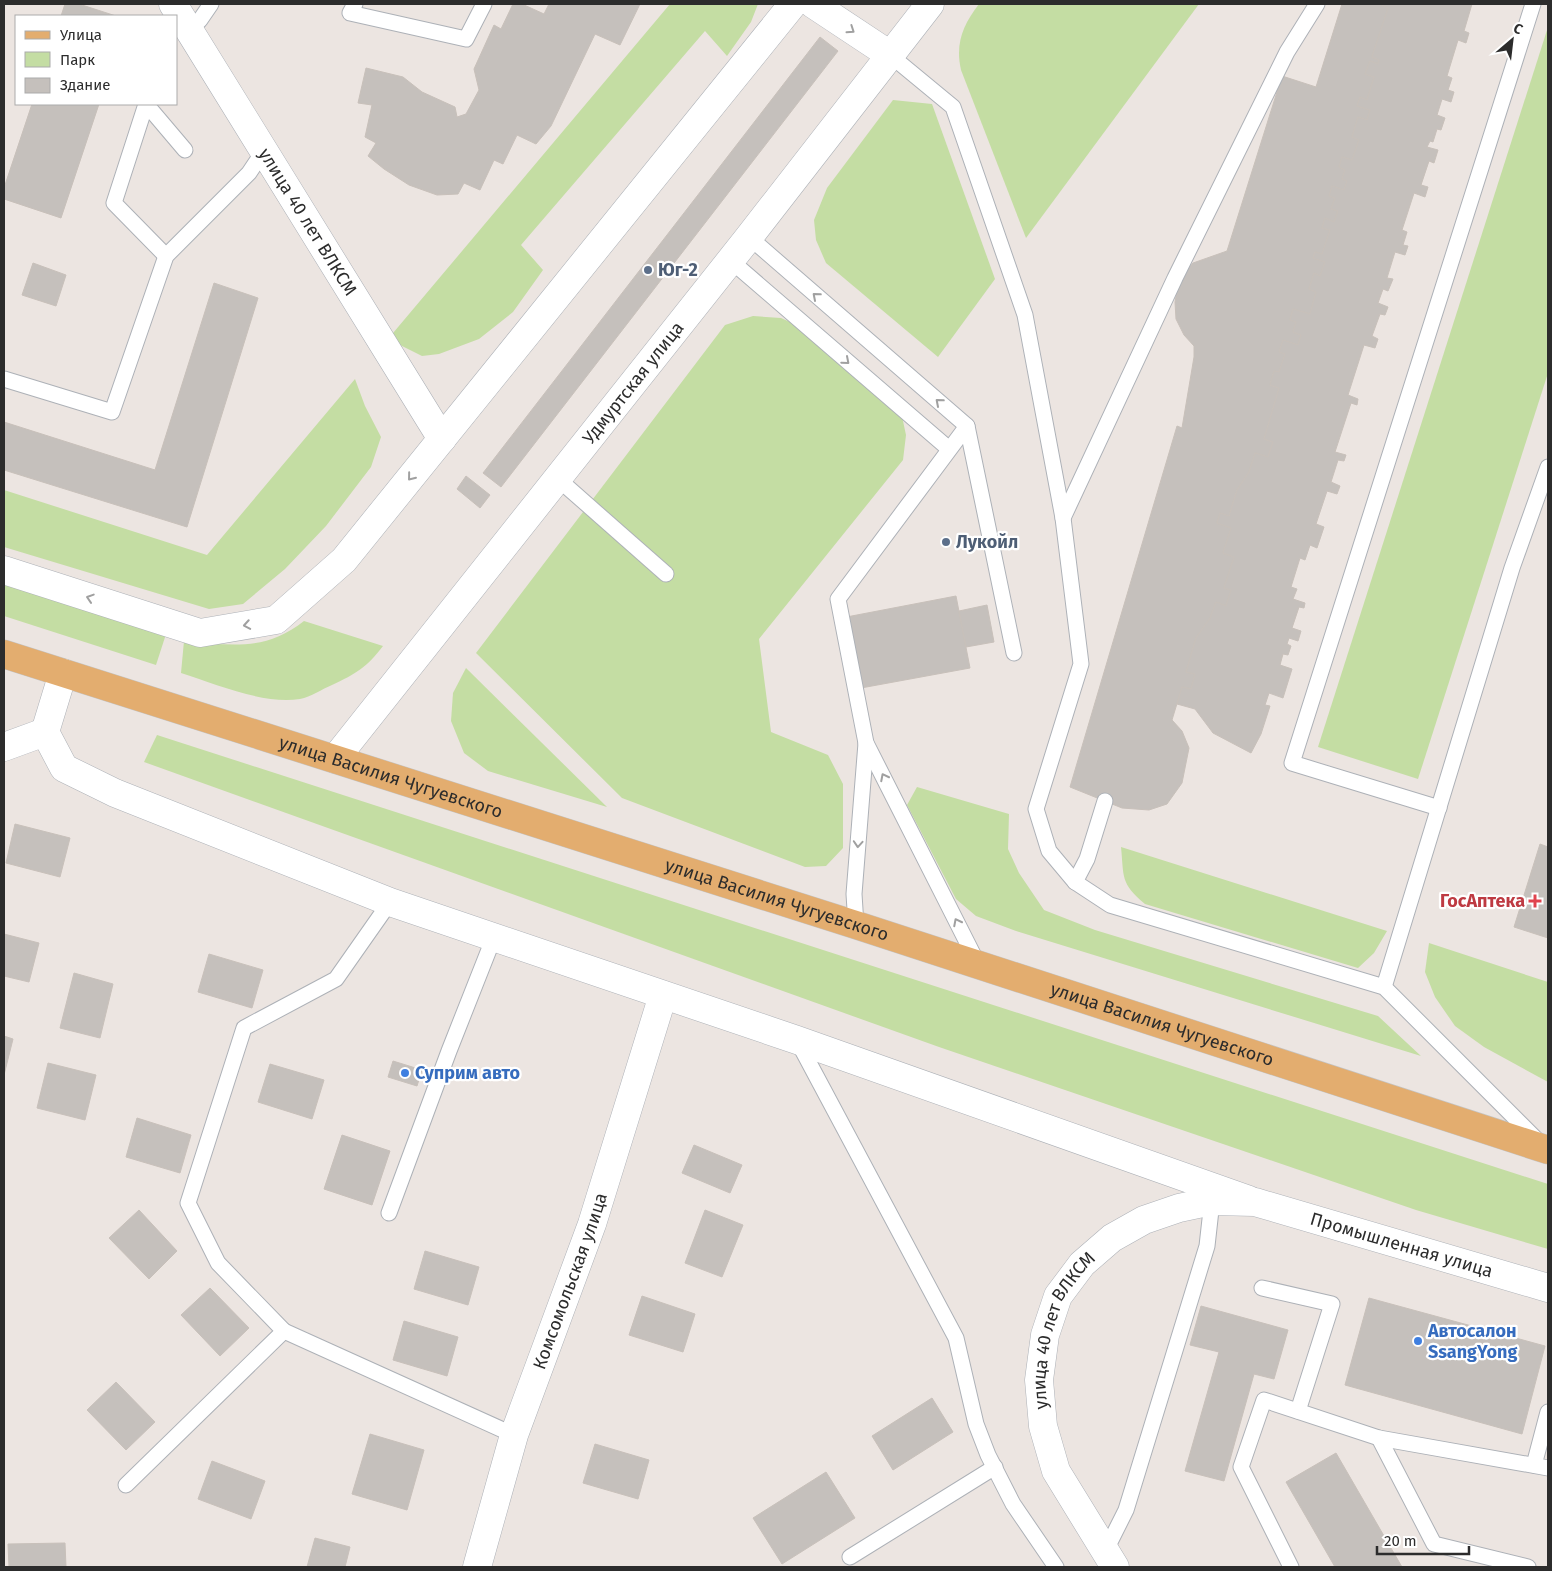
<svg xmlns="http://www.w3.org/2000/svg" width="1552" height="1571" font-family="'Fira Sans',sans-serif">
  <rect width="100%" height="100%" fill="#ece5e1"/>
  <!-- green -->
  <g fill="#c4dda3">
    <polygon points="670,4 758,4 751,22 727,56 705,31 521,245 543,270 513,312 479,339 439,354 422,356 388,339"/>
    <path d="M979 4H1199L1026 238 961 70C955 43 963 25 979 4Z"/>
    <polygon points="1548,27 1548,373 1418,779 1318,747"/>
    <polygon points="893,100 932,104 995,279 938,357 826,263 816,240 814,220 827,188"/>
    <polygon points="753,316 781,318 801,327 900,407 906,435 903,460 759,639 771,732 828,755 843,784 843,848 826,866 805,867 622,798 476,653 725,325"/>
    <polygon points="355,379 365,406 381,437 371,467 326,526 285,569 243,604 209,609 4,547 4,490 207,555"/>
    <polygon points="4,579 167,631 156,665 4,616"/>
    <path d="M304 621 383 646C367 667 356 674 332 685 322 689 311 697 300 699 264 705 216 684 181 673L184 641C230 645 265 652 304 621Z"/>
    <polygon points="466,668 607,807 488,771 464,753 451,721 453,693"/>
    <polygon points="157,735 1548,1184 1548,1249 1416,1210 939,1047 144,762"/>
    <polygon points="917,787 1009,814 1008,849 1019,873 1044,910 1095,930 1378,1016 1421,1056 1016,931 976,916 956,899 907,805"/>
    <path d="M1121 847 1387 931 1374 953 1358 968 1145 904C1120 883 1124 877 1121 847Z"/>
    <polygon points="1429,943 1548,982 1548,1082 1484,1047 1455,1026 1435,997 1425,972"/>
  </g>
  <!-- building -->
  <g fill="#c5c0bc" stroke="#c8c0ba">
    <polygon points="65,4 79,4 116,16 61,16"/>
    <polygon points="513,4 522,4 544,14 549,4 640,4 620,45 595,34 551,126 536,144 517,135 503,164 494,160 480,190 464,183 458,194 437,195 409,185 384,169 368,156 376,143 365,137 372,105 358,103 366,68 403,77 422,92 455,107 457,117 466,114 479,90 474,69 494,25 501,29"/>
    <polygon points="1342,4 1380,4 1388,8 1372,57 1379,60 1378,64 1370,61 1365,74 1374,77 1367,100 1360,97 1357,106 1370,110 1367,120 1358,117 1352,137 1359,140 1352,160 1342,157 1339,167 1345,170 1342,179 1347,181 1344,190 1332,186 1329,196 1335,198 1331,209 1338,211 1334,222 1325,218 1322,228 1330,230 1322,254 1315,252 1313,258 1325,262 1320,276 1314,273 1309,289 1316,292 1310,314 1293,309 1290,320 1296,322 1293,332 1301,335 1298,345 1283,340 1279,352 1285,354 1279,372 1274,371 1270,385 1279,388 1264,439 1273,442 1268,457 1255,453 1249,472 1237,490 1229,516 1220,513 1217,523 1231,528 1223,553 1234,557 1224,588 1231,590 1226,606 1216,602 1210,618 1196,638 1186,672 1195,674 1191,689 1182,687 1172,720 1182,731 1189,748 1182,783 1167,804 1149,810 1122,808 1070,787 1177,426 1182,428 1194,357 1194,346 1184,335 1176,319 1175,302 1179,280 1193,263 1227,251 1282,76 1316,87"/>
    <polygon points="1380,4 1472,4 1464,31 1469,33 1466,43 1458,40 1447,76 1452,78 1448,90 1454,92 1451,102 1442,99 1437,115 1445,118 1441,130 1437,129 1433,142 1430,141 1427,147 1438,150 1434,163 1429,161 1421,185 1428,187 1425,197 1414,193 1402,230 1407,232 1403,245 1408,246 1405,255 1395,252 1387,278 1393,279 1388,291 1383,289 1378,303 1388,307 1385,315 1380,314 1372,336 1378,339 1375,348 1364,345 1348,395 1358,399 1357,405 1351,403 1335,452 1346,455 1344,461 1338,460 1331,482 1340,486 1337,494 1327,491 1316,524 1324,527 1317,548 1310,545 1305,560 1300,558 1291,587 1297,589 1293,599 1305,603 1304,608 1299,607 1292,628 1301,631 1298,641 1289,638 1287,644 1291,646 1288,655 1283,654 1280,665 1292,669 1283,698 1269,693 1265,705 1270,706 1261,734 1251,753 1213,733 1195,709 1177,704 1182,687 1191,689 1195,674 1186,672 1196,638 1210,618 1216,602 1226,606 1231,590 1224,588 1234,557 1223,553 1231,528 1217,523 1220,513 1229,516 1237,490 1249,472 1255,453 1268,457 1273,442 1264,439 1279,388 1270,385 1274,371 1279,372 1285,354 1279,352 1283,340 1298,345 1301,335 1293,332 1296,322 1290,320 1293,309 1310,314 1316,292 1309,289 1314,273 1320,276 1325,262 1313,258 1315,252 1322,254 1330,230 1322,228 1325,218 1334,222 1338,211 1331,209 1335,198 1329,196 1332,186 1344,190 1347,181 1342,179 1345,170 1339,167 1342,157 1352,160 1359,140 1352,137 1358,117 1367,120 1370,110 1357,106 1360,97 1367,100 1374,77 1365,74 1370,61 1378,64 1379,60 1372,57 1388,8"/>
    <polygon points="820,37 838,51 501,487 483,473"/>
    <polygon points="32,104 99,104 61,218 4,199 4,188"/>
    <polygon points="33,263 66,275 56,306 22,295"/>
    <polygon points="214,283 258,298 187,527 4,470 4,422 155,470"/>
    <polygon points="466,476 490,495 480,508 457,489"/>
    <polygon points="956,596 970,668 850,690 836,619"/>
    <polygon points="987,605 994,642 966,647 959,611"/>
    <polygon points="15,824 70,838 60,877 6,863"/>
    <polygon points="1540,844 1548,847 1548,938 1514,927"/>
    <polygon points="4,934 39,943 29,982 4,976"/>
    <polygon points="209,954 263,970 252,1008 198,992"/>
    <polygon points="74,973 113,984 100,1038 60,1028"/>
    <polygon points="4,1036 13,1039 4,1075"/>
    <polygon points="393,1061 422,1070 417,1086 388,1077"/>
    <polygon points="48,1063 96,1075 85,1120 37,1108"/>
    <polygon points="270,1064 324,1080 312,1119 258,1102"/>
    <polygon points="137,1118 191,1135 180,1173 126,1157"/>
    <polygon points="342,1135 390,1151 372,1205 324,1189"/>
    <polygon points="694,1145 742,1165 730,1193 682,1173"/>
    <polygon points="139,1210 177,1251 149,1279 109,1238"/>
    <polygon points="705,1210 743,1225 722,1277 685,1263"/>
    <polygon points="425,1251 479,1267 468,1305 414,1289"/>
    <polygon points="210,1288 249,1328 220,1356 181,1315"/>
    <polygon points="642,1296 695,1314 683,1352 629,1335"/>
    <polygon points="1369,1298 1545,1346 1522,1434 1345,1385"/>
    <polygon points="1201,1306 1288,1330 1274,1379 1254,1374 1224,1481 1185,1471 1219,1352 1190,1345"/>
    <polygon points="404,1321 458,1337 447,1376 393,1360"/>
    <polygon points="116,1382 155,1422 126,1450 87,1410"/>
    <polygon points="932,1398 953,1432 893,1470 872,1436"/>
    <polygon points="370,1434 424,1450 407,1510 352,1494"/>
    <polygon points="595,1444 649,1460 638,1499 583,1483"/>
    <polygon points="1336,1453 1402,1567 1335,1567 1286,1482"/>
    <polygon points="212,1461 265,1481 251,1519 198,1499"/>
    <polygon points="826,1472 855,1518 782,1564 753,1518"/>
    <polygon points="315,1538 350,1547 345,1567 307,1567"/>
    <polygon points="65,1543 66,1567 9,1567 8,1544"/>
  </g>
  <g fill="none" stroke-linecap="round" stroke-linejoin="round">
    <defs>
      <g id="service">
        <polyline points="355,4 350,13 466,39 484,4"/>
        <polyline points="190,30 200,20 211,4"/>
        <polyline points="890,55 953,107 1025,315 1063,518 1081,664 1036,809 1049,851 1075,882 1110,905 1384,987 1539,1142"/>
        <polyline points="146,104 114,203 166,256"/>
        <polyline points="146,104 185,150"/>
        <polyline points="749,237 967,426 838,599 866,743 978,964"/>
        <polyline points="730,260 949,449"/>
        <polyline points="4,379 112,412 166,256 249,173 263,152"/>
        <polyline points="967,426 1014,653"/>
        <polyline points="557,478 666,574"/>
        <polyline points="1063,518 1175,278 1287,52 1317,4"/>
        <polyline points="1439,808 1292,763 1533,4"/>
        <polyline points="1075,882 1087,859 1105,801"/>
        <polyline points="856,925 854,894 866,743"/>
        <polyline points="1384,987 1512,568 1548,467"/>
        <polyline points="798,1042 956,1338 976,1424 988,1455 1013,1504 1056,1567"/>
        <polyline points="389,1213 449,1051 494,937"/>
        <polyline points="1262,1288 1332,1304 1298,1411"/>
        <polyline points="284,1331 514,1435"/>
        <polyline points="1379,1438 1434,1544 1528,1567"/>
        <polyline points="1534,1465 1548,1412"/>
        <polyline points="126,1485 284,1331 218,1263 188,1203 244,1028 336,979 390,902"/>
        <polyline points="1105,1552 1126,1510 1207,1246 1212,1201"/>
        <polyline points="850,1557 995,1467"/>
        <polyline points="1291,1567 1241,1467 1264,1400 1379,1438 1548,1468"/>
      </g>
      <g id="minor">
        <path id="s1" d="M173 4 442 439"/>
        <polyline points="813,4 890,55"/>
        <polyline points="4,570 200,633 276,620 344,560 793,4"/>
        <polyline points="63,673 45,732 64,768 115,793 390,902 797,1040 1249,1200"/>
        <polyline points="4,747 45,732"/>
        <path id="s2" d="M477 1567 514 1435 592 1224 663 995"/>
      </g>
      <g id="tertiary">
        <path id="s3" d="M1115 1567 1056 1471 1043 1426 1039 1380 1045 1335 1058 1296 1082 1264 1112 1238 1144 1220 1179 1208 1212 1201 1255 1202 1548 1288"/>
      </g>
      <g id="secondary">
        <path id="s4" d="M335 759 749 237 930 4"/>
      </g>
      <g id="primary">
        <path id="s5" d="M4 654 856 925 1548 1150"/>
      </g>
    </defs>
    <!-- service casing -->
    <use href="#service" stroke="#adb1b7" stroke-width="17"/>
    <!-- minor casing -->
    <use href="#minor" stroke="#adb1b7" stroke-width="29"/>
    <!-- tertiary casing -->
    <use href="#tertiary" stroke="#adb1b7" stroke-width="29"/>
    <!-- secondary casing -->
    <use href="#secondary" stroke="#adb1b7" stroke-width="29"/>
    <!-- primary casing -->
    <use href="#primary" stroke="#c4c4c4" stroke-width="29"/>
    <!-- service -->
    <use href="#service" stroke="#fff" stroke-width="15"/>
    <!-- minor -->
    <use href="#minor" stroke="#fff" stroke-width="28"/>
    <!-- tertiary -->
    <use href="#tertiary" stroke="#fff" stroke-width="28"/>
    <!-- secondary -->
    <use href="#secondary" stroke="#fff" stroke-width="28"/>
    <!-- primary -->
    <use href="#primary" stroke="#e3ad6f" stroke-width="28"/>
  </g>
  <!-- one-way arrows -->
  <defs><path id="oneway-chevron" d="M-2-3.5L2.5 0L-2 3.5" fill="none" stroke-width="1.6" stroke-linecap="round" stroke-linejoin="round" transform="scale(1.25)"/></defs>
  <g stroke="#a0a0a0">
    <use href="#oneway-chevron" transform="translate(851 30) rotate(34)"/>
    <use href="#oneway-chevron" transform="translate(816 296) rotate(-139)"/>
    <use href="#oneway-chevron" transform="translate(846 361) rotate(41)"/>
    <use href="#oneway-chevron" transform="translate(939 402) rotate(-139)"/>
    <use href="#oneway-chevron" transform="translate(411 477) rotate(129)"/>
    <use href="#oneway-chevron" transform="translate(90 598) rotate(-162)"/>
    <use href="#oneway-chevron" transform="translate(247 625) rotate(170)"/>
    <use href="#oneway-chevron" transform="translate(884 777) rotate(-117)"/>
    <use href="#oneway-chevron" transform="translate(858 844) rotate(94)"/>
    <use href="#oneway-chevron" transform="translate(957 922) rotate(-117)"/>
  </g>
  <!-- markers -->
  <g fill="#5c6f8a" stroke="#fff" stroke-width="2">
    <circle cx="648" cy="270" r="5"/>
    <circle cx="946" cy="542" r="5"/>
  </g>
  <path fill="#e0444e" stroke="#fff" stroke-width="2" d="M1532.5 893.5h5v5h5v5h-5v5h-5v-5h-5v-5h5z"/>
  <g fill="#3f7fe0" stroke="#fff" stroke-width="2">
    <circle cx="405" cy="1073" r="5"/>
    <circle cx="1418" cy="1341" r="5"/>
  </g>
  <g text-anchor="middle" dominant-baseline="central" stroke-width="4.5" stroke-linejoin="round" paint-order="stroke">
    <!-- street labels -->
    <g font-size="18" fill="#2c2c2c" stroke="#fff">
      <text stroke="none"><textPath href="#s1" startOffset="256">улица 40 лет ВЛКСМ</textPath></text>
      <text stroke="none"><textPath href="#s4" startOffset="480">Удмуртская улица</textPath></text>
      <text stroke="none"><textPath href="#s5" startOffset="406">улица Василия Чугуевского</textPath></text>
      <text stroke="none"><textPath href="#s5" startOffset="811">улица Василия Чугуевского</textPath></text>
      <text stroke="none"><textPath href="#s5" startOffset="1216">улица Василия Чугуевского</textPath></text>
      <text stroke="none"><textPath href="#s3" startOffset="675">Промышленная улица</textPath></text>
      <text stroke="none"><textPath href="#s2" startOffset="301">Комсомольская улица</textPath></text>
      <text stroke="none"><textPath href="#s3" startOffset="261">улица 40 лет ВЛКСМ</textPath></text>
    </g>
    <!-- service labels -->
    <g font-size="18" font-weight="bold" fill="#4e5e75" stroke="#fff" text-anchor="start">
      <text x="658" y="270">Юг-2</text>
      <text x="956" y="542">Лукойл</text>
    </g>
    <!-- health labels -->
    <g font-size="18" font-weight="bold" fill="#be3a42" stroke="#fff" text-anchor="end">
      <text x="1525" y="901">ГосАптека</text>
    </g>
    <!-- shop labels -->
    <g font-size="18" font-weight="bold" fill="#366cbe" stroke="#fff" text-anchor="start">
      <text x="415" y="1073">Суприм авто</text>
      <text x="1428" y="1331">Автосалон<tspan x="1428" dy="21">SsangYong</tspan></text>
    </g>
  </g>
  <!-- border -->
  <rect width="1552" height="1571" fill="none" stroke="#2c2c2c" stroke-width="10"/>
  <!-- legend -->
  <rect x="15" y="15" width="162" height="90" fill="#ffffff" stroke="#ababab"/>
  <rect x="25" y="31" width="25" height="8" fill="#e3ad6f" stroke="#ababab"/>
  <text x="60" y="40" font-size="15" fill="#2c2c2c">Улица</text>
  <rect x="25" y="52" width="25" height="15" fill="#c4dda3" stroke="#ababab"/>
  <text x="60" y="65" font-size="15" fill="#2c2c2c">Парк</text>
  <rect x="25" y="78" width="25" height="15" fill="#c5c0bc" stroke="#ababab"/>
  <text x="60" y="90" font-size="15" fill="#2c2c2c">Здание</text>
  <!-- north arrow -->
  <g transform="translate(1512 40) rotate(28)" stroke="#ffffff" stroke-width="4" paint-order="stroke">
  <path d="M0-4L9 19L0 12L-9 19Z" fill="#2c2c2c"/>
  <text y="-8" font-size="14" font-weight="bold" text-anchor="middle" fill="#2c2c2c">С</text>
  </g>
  <!-- scale -->
  <path d="M1377 1546v8h92v-8" fill="none" stroke="#2c2c2c" stroke-width="2.5"/>
  <text x="1384" y="1546" font-size="15" fill="#2c2c2c" stroke="#ffffff" stroke-width="4" paint-order="stroke">20 m</text>
</svg>
